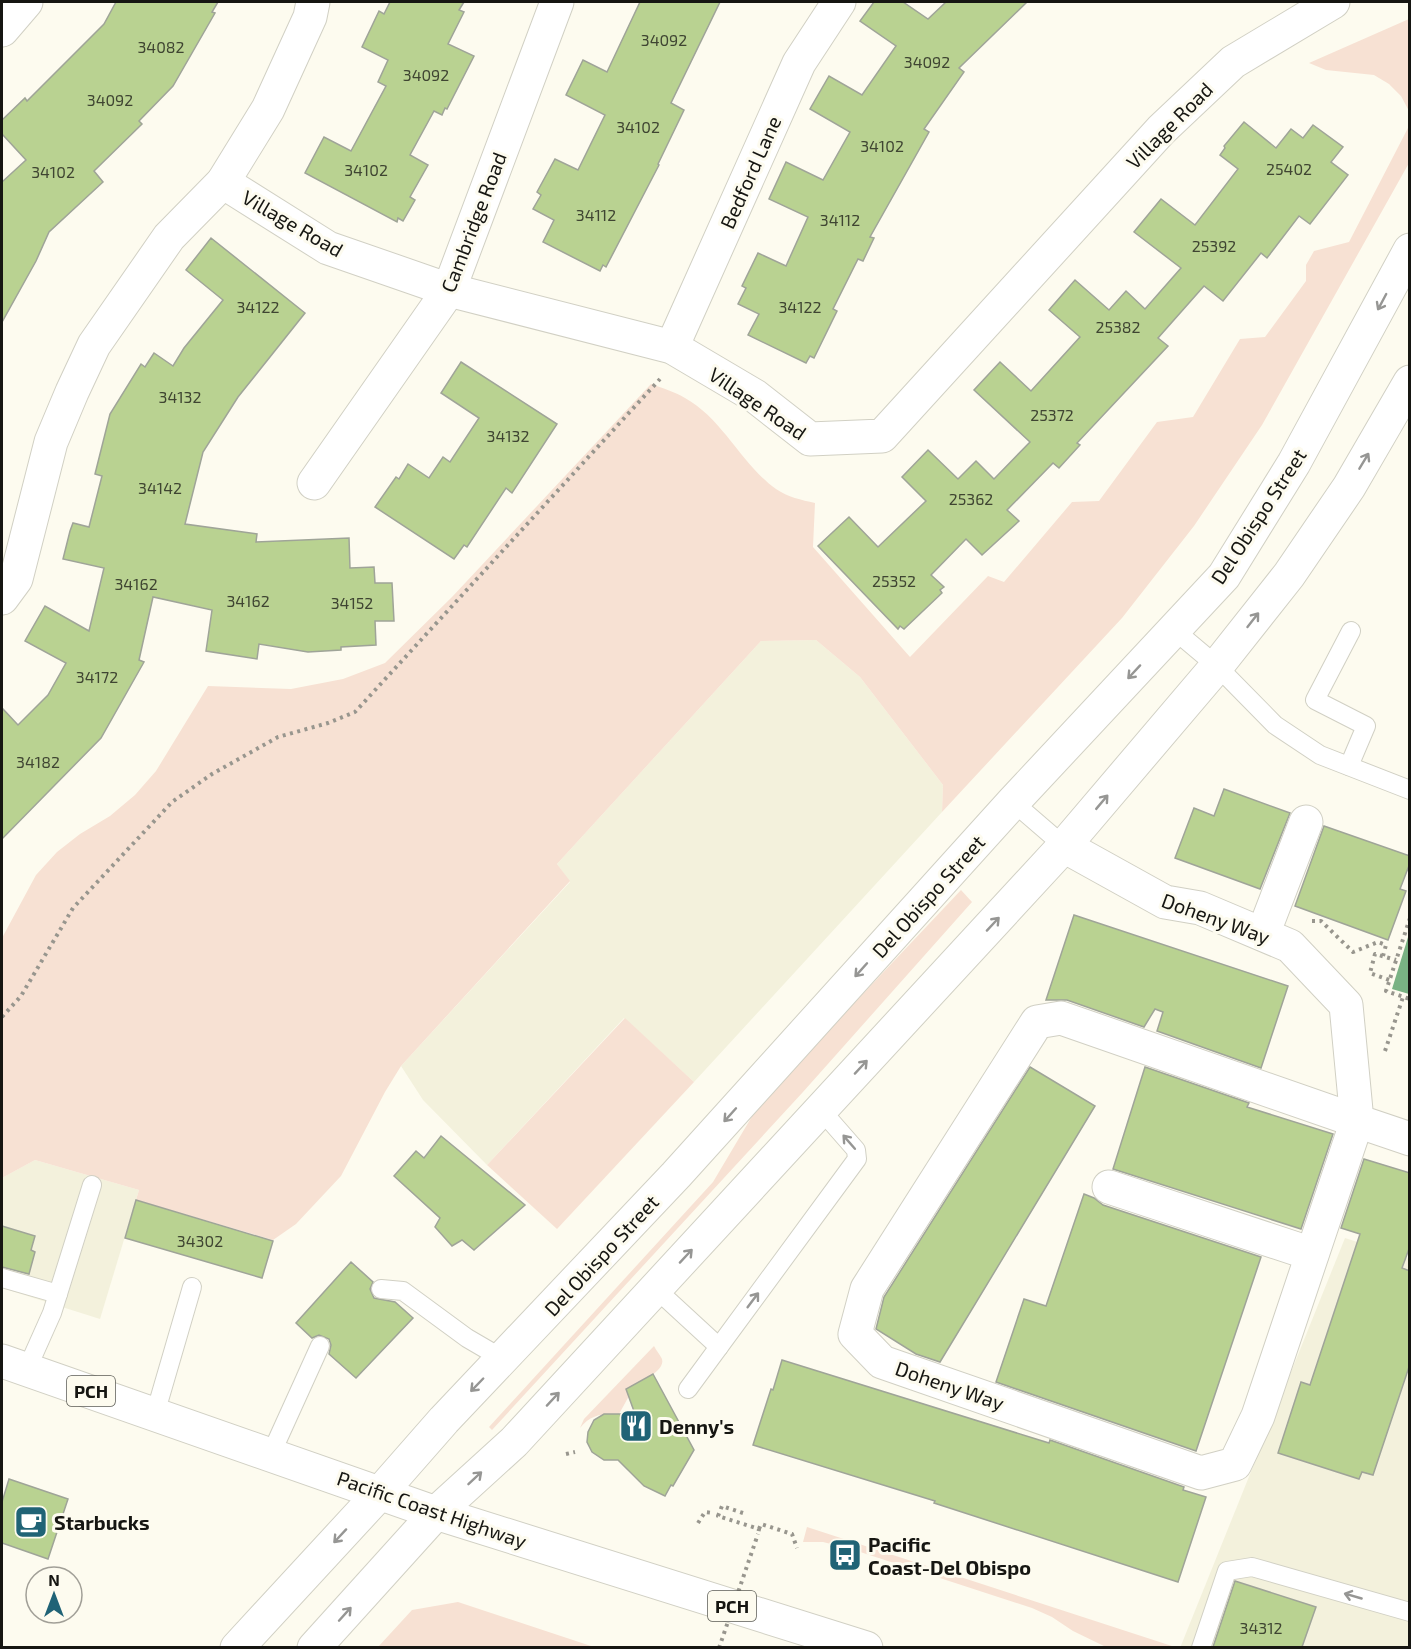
<svg xmlns="http://www.w3.org/2000/svg" width="1411" height="1649" font-family="'Exo 2',sans-serif">
  <rect width="100%" height="100%" fill="#fdfbef"/>
  <!-- built -->
  <g fill="#f3f1dc">
    <polygon points="816,640 860,677 943,785 942,812 694,1082 624,1018 487,1165 423,1100 401,1066 570,882 557,864 761,641"/>
    <polygon points="35,1160 139,1190 100,1319 2,1288 2,1178"/>
    <polygon points="1345,1238 1409,1259 1409,1647 1180,1648"/>
  </g>
  <!-- green -->
  <g fill="#f7e1d3">
    <polygon points="1409,19 1409,111 1401,96 1389,84 1374,75 1326,70 1309,63"/>
    <path d="M1409 126V163L1262 425 1194 526 1122 618 942 812 943 785 860 677 816 640 761 641 557 864 570 881 401 1066 385 1092 341 1176 296 1224 273 1240 136 1200 139 1190 35 1160 2 1178V938L36 875 57 852 80 834 110 816 135 795 156 771 208 686 291 689 343 679 385 663 452 597 651 384C662 388 675 392 685 398 723 419 741 464 776 489 788 497 801 500 815 503L813 547 910 657 988 576 1004 582 1072 502 1099 501 1157 422 1193 417 1240 339 1265 337 1306 281V265L1314 251 1349 242Z"/>
    <polygon points="961,890 972,902 803,1092 492,1430 489,1427 713,1182 754,1113 774,1088"/>
    <polygon points="625,1018 694,1082 557,1229 487,1165"/>
    <path d="M654 1346C656 1350 660 1355 662 1359 666 1372 635 1384 626 1389L629 1396 619 1414C603 1413 590 1415 580 1428L584 1419Z"/>
    <polygon points="807,1527 1175,1647 1106,1647 1073,1631 1052,1617 1032,1608 851,1549 823,1542 803,1542"/>
    <polygon points="458,1602 591,1646 596,1647 378,1647 412,1610"/>
  </g>
  <!-- water -->
  <polygon fill="#79b283" points="1409,934 1409,994 1392,989"/>
  <!-- building -->
  <g fill="#b9d291" stroke="#9fa498" stroke-width="1.5">
    <polygon points="116,2 218,2 212,12 215,13 173,86 139,121 142,124 94,171 103,182 49,232 36,261 2,322 2,182 26,160 2,134 2,120 25,98 27,101 104,24"/>
    <polygon points="390,2 464,2 459,10 464,12 448,44 474,56 447,109 445,108 442,115 434,111 410,155 428,165 410,197 415,200 403,221 398,218 397,222 305,173 324,137 351,151 386,86 378,82 388,60 362,47 379,11 384,14"/>
    <polygon points="640,2 720,2 671,103 684,110 658,164 659,165 606,267 603,265 600,271 543,242 554,220 533,209 541,195 537,192 555,159 578,170 605,115 566,95 583,60 607,72"/>
    <polygon points="874,2 903,2 928,19 946,2 1027,2 959,68 964,72 924,129 929,132 870,237 874,238 863,261 858,259 833,309 837,311 814,358 810,356 806,363 748,335 759,314 738,304 746,288 742,286 758,253 786,266 808,217 769,199 786,162 823,180 850,132 810,109 829,76 862,95 896,46 860,21"/>
    <polygon points="1244,122 1276,148 1291,129 1303,138 1313,125 1343,147 1331,162 1348,175 1310,224 1299,216 1267,258 1261,253 1223,301 1204,286 1158,338 1168,346 1077,443 1080,445 1059,468 1053,463 1007,510 1019,521 982,555 966,539 931,575 944,587 940,590 942,593 904,629 900,626 898,629 818,546 849,517 878,547 926,501 902,477 928,450 958,479 976,461 994,479 1030,442 974,390 1000,362 1031,391 1080,337 1049,310 1075,280 1109,310 1126,291 1145,309 1181,268 1134,232 1161,199 1195,225 1238,169 1220,155 1225,148 1224,146"/>
    <polygon points="211,238 305,313 238,397 203,452 185,524 257,534 256,542 349,538 350,568 374,567 375,583 392,583 394,621 375,621 376,645 341,647 341,650 308,652 259,644 257,659 206,651 212,610 153,597 139,660 144,662 101,738 2,839 2,708 18,725 48,695 66,663 25,641 45,606 89,631 104,568 63,559 70,531 73,523 89,527 102,476 95,474 110,414 141,364 145,367 154,353 173,366 184,348 223,300 186,270"/>
    <polygon points="461,362 557,424 512,493 506,488 467,547 464,545 454,559 375,507 396,477 399,479 408,464 429,478 443,457 450,462 479,418 441,393"/>
    <polygon points="1224,789 1290,813 1260,889 1175,858 1194,808 1214,816"/>
    <polygon points="1324,826 1410,856 1410,863 1400,889 1406,891 1388,940 1295,906"/>
    <polygon points="1074,915 1288,986 1261,1068 1157,1031 1163,1012 1155,1009 1144,1027 1067,1000 1046,1000"/>
    <polygon points="1030,1067 1095,1106 940,1362 916,1354 876,1329 884,1297"/>
    <polygon points="1145,1067 1249,1103 1247,1107 1333,1134 1301,1229 1113,1169"/>
    <polygon points="441,1136 525,1205 474,1250 462,1240 452,1246 435,1227 440,1218 394,1176 416,1151 424,1158"/>
    <polygon points="1364,1159 1410,1173 1410,1246 1402,1268 1410,1271 1410,1364 1373,1475 1362,1472 1359,1479 1278,1453 1301,1382 1310,1385 1360,1234 1341,1228"/>
    <polygon points="1084,1194 1094,1198 1103,1205 1261,1257 1196,1451 996,1382 1024,1299 1046,1306"/>
    <polygon points="136,1200 273,1241 262,1278 125,1238"/>
    <polygon points="2,1226 35,1236 31,1250 35,1252 29,1274 2,1267"/>
    <polygon points="351,1262 373,1282 370,1289 374,1298 395,1302 413,1318 356,1378 329,1354 331,1345 329,1339 319,1335 312,1338 296,1323"/>
    <polygon points="782,1360 1049,1443 1050,1440 1184,1487 1183,1490 1206,1497 1178,1582 934,1503 935,1501 753,1445 771,1389 773,1390"/>
    <polygon points="653,1374 694,1450 673,1486 671,1485 665,1496 644,1486 618,1460 604,1460 592,1452 587,1442 588,1432 594,1420 604,1414 635,1414 626,1389"/>
    <polygon points="9,1479 68,1499 48,1559 2,1543 2,1502"/>
    <polygon points="1235,1581 1316,1607 1302,1647 1213,1647"/>
  </g>
  <g fill="none" stroke-linecap="round" stroke-linejoin="round">
    <defs>
      <g id="lane">
        <polyline points="1173,629 1217,666 1275,725 1320,755 1410,790"/>
        <polyline points="1349,766 1366,726 1315,700 1351,631"/>
        <polyline points="1013,802 1064,846"/>
        <polyline points="2,1278 58,1294"/>
        <polyline points="381,1289 403,1291 467,1338 503,1359"/>
        <polyline points="656,1289 719,1347"/>
        <polyline points="27,1369 52,1313 92,1185"/>
        <polyline points="688,1389 857,1159 856,1150 821,1110"/>
        <polyline points="155,1414 192,1287"/>
        <polyline points="271,1454 320,1346"/>
        <polyline points="1201,1648 1227,1571 1252,1567 1410,1612"/>
      </g>
      <g id="street">
        <polyline points="223,182 328,248 449,290 672,347 755,396 810,439 882,436 1161,130 1233,62 1333,2"/>
        <polyline points="672,347 799,63 839,2"/>
        <polyline points="314,483 449,290 557,2"/>
        <polyline points="2,598 16,579 51,442 72,392 94,345 169,237 223,182 268,109 310,17 313,2"/>
        <polyline points="1064,846 1165,902 1200,908 1290,946 1346,1005 1357,1121 1410,1139"/>
        <polyline points="1263,934 1306,822"/>
        <polygon points="1061,1018 1357,1121 1258,1416 1235,1464 1201,1473 882,1362 855,1334 867,1289 1037,1022"/>
        <polyline points="1109,1187 1312,1254"/>
      </g>
      <g id="secondary">
        <polyline points="2,30 26,2"/>
        <polyline points="237,1648 380,1493"/>
        <polyline points="314,1648 436,1513"/>
      </g>
      <g id="primary">
        <polyline points="380,1493 444,1420 676,1175 1013,802 1224,576 1294,463 1410,250"/>
        <polyline points="436,1513 514,1442 1064,846 1217,666 1289,575 1349,487 1410,382"/>
      </g>
      <polyline id="highway" points="2,1361 436,1513 866,1648"/>
    </defs>
    <!-- lane casing -->
    <use href="#lane" stroke="#d1d0c4" stroke-width="20"/>
    <!-- street casing -->
    <use href="#street" stroke="#d1d0c4" stroke-width="35"/>
    <!-- secondary casing -->
    <use href="#secondary" stroke="#d1d0c4" stroke-width="35"/>
    <!-- primary casing -->
    <use href="#primary" stroke="#d1d0c4" stroke-width="35"/>
    <!-- highway casing -->
    <use href="#highway" stroke="#d1d0c4" stroke-width="35"/>
    <!-- path -->
    <g stroke="#98968e" stroke-width="4" stroke-dasharray="3 4.5" stroke-linecap="butt">
      <polyline points="1410,918 1386,991 1410,999"/>
      <polyline points="1312,921 1321,921 1353,952 1378,942 1386,945 1383,956"/>
      <polyline points="1389,980 1370,973 1375,954 1396,960"/>
      <polyline points="2,1017 21,996 73,908 172,802 212,774 278,737 328,723 355,712 660,379"/>
      <polyline points="1385,1051 1403,997"/>
      <polyline points="566,1454 575,1452"/>
      <polyline points="743,1513 722,1506 718,1516 759,1529 758,1534"/>
      <polyline points="698,1523 705,1512 713,1513"/>
      <polyline points="759,1529 761,1524 792,1534 797,1548"/>
    </g>
    <!-- lane -->
    <use href="#lane" stroke="#fff" stroke-width="18"/>
    <!-- street -->
    <use href="#street" stroke="#fff" stroke-width="33"/>
    <!-- secondary -->
    <use href="#secondary" stroke="#fff" stroke-width="33"/>
    <!-- primary -->
    <use href="#primary" stroke="#fff" stroke-width="33"/>
    <!-- highway -->
    <use href="#highway" stroke="#fff" stroke-width="33"/>
    <!-- path-bridge -->
    <polyline stroke="#98968e" stroke-width="4" stroke-dasharray="3 4.5" stroke-linecap="butt" points="719,1648 758,1534"/>
  </g>
  <!-- one-way arrows -->
  <defs><path id="oneway-shaft" d="M-6 0H5M1.5-3L5.5 0L1.5 3" fill="none" stroke-width="1.6" stroke-linecap="round" stroke-linejoin="round" transform="scale(1.5)"/></defs>
  <g stroke="#969694">
    <use href="#oneway-shaft" transform="translate(1382 302) rotate(118)"/>
    <use href="#oneway-shaft" transform="translate(1364 461) rotate(-59)"/>
    <use href="#oneway-shaft" transform="translate(1253 620) rotate(-52)"/>
    <use href="#oneway-shaft" transform="translate(1134 672) rotate(133)"/>
    <use href="#oneway-shaft" transform="translate(1102 802) rotate(-50)"/>
    <use href="#oneway-shaft" transform="translate(993 924) rotate(-47)"/>
    <use href="#oneway-shaft" transform="translate(861 970) rotate(132)"/>
    <use href="#oneway-shaft" transform="translate(861 1067) rotate(-47)"/>
    <use href="#oneway-shaft" transform="translate(730 1115) rotate(132)"/>
    <use href="#oneway-shaft" transform="translate(849 1142) rotate(-131)"/>
    <use href="#oneway-shaft" transform="translate(686 1256) rotate(-47)"/>
    <use href="#oneway-shaft" transform="translate(753 1300) rotate(-53)"/>
    <use href="#oneway-shaft" transform="translate(477 1385) rotate(134)"/>
    <use href="#oneway-shaft" transform="translate(553 1399) rotate(-47)"/>
    <use href="#oneway-shaft" transform="translate(475 1478) rotate(-43)"/>
    <use href="#oneway-shaft" transform="translate(340 1536) rotate(133)"/>
    <use href="#oneway-shaft" transform="translate(1353 1596) rotate(-164)"/>
    <use href="#oneway-shaft" transform="translate(345 1614) rotate(-48)"/>
  </g>
  <!-- icons -->
  <defs>
    <symbol id="restaurant-square" viewBox="-11 -11 22 22"><rect x="-9" y="-9" width="18" height="18" rx="4" fill="#206376" stroke="#fdfbef"/><path d="M-5-6h1v4h1v-4h1v4h1v-4h1v5L-1.5 .5V6h-2V.5L-5-1ZM5-6V6H3V1.5H1.5Q1.5-4 5-6Z" fill="#fff"/></symbol>
    <symbol id="cafe-square" viewBox="-11 -11 22 22"><rect x="-9" y="-9" width="18" height="18" rx="4" fill="#206376" stroke="#fdfbef"/><path d="M-5.5-4.5H6V0H3Q3 3.5 0 3.5H-2.5Q-5.5 3.5-5.5 0ZM3-3.2v2h1.7v-2ZM-6 4.5H4V6H-6Z" fill="#fff"/></symbol>
    <symbol id="bus-square" viewBox="-11 -11 22 22"><rect x="-9" y="-9" width="18" height="18" rx="4" fill="#206376" stroke="#fdfbef"/><path d="M-5-6H5V4H4V6H2V4H-2V6H-4V4H-5ZM-3.5-4V0h7V-4ZM-3.5 1.2v1.5H-2V1.2ZM2 1.2v1.5H3.5V1.2Z" fill="#fff"/></symbol>
  </defs>
  <g fill-rule="evenodd">
    <use href="#restaurant-square" x="617" y="1407" width="38" height="38"/>
    <use href="#cafe-square" x="12" y="1503" width="38" height="38"/>
    <use href="#bus-square" x="826" y="1536" width="38" height="38"/>
  </g>
  <g text-anchor="middle" dominant-baseline="central" stroke-width="6" stroke-linejoin="round" paint-order="stroke">
    <!-- number labels -->
    <g font-size="16" fill="#3f4532">
      <text x="664" y="39">34092</text>
      <text x="161" y="46">34082</text>
      <text x="927" y="61">34092</text>
      <text x="426" y="74">34092</text>
      <text x="110" y="99">34092</text>
      <text x="638" y="126">34102</text>
      <text x="882" y="145">34102</text>
      <text x="1289" y="168">25402</text>
      <text x="366" y="169">34102</text>
      <text x="53" y="171">34102</text>
      <text x="596" y="214">34112</text>
      <text x="840" y="219">34112</text>
      <text x="1214" y="245">25392</text>
      <text x="258" y="306">34122</text>
      <text x="800" y="306">34122</text>
      <text x="1118" y="326">25382</text>
      <text x="180" y="396">34132</text>
      <text x="1052" y="414">25372</text>
      <text x="508" y="435">34132</text>
      <text x="160" y="487">34142</text>
      <text x="971" y="498">25362</text>
      <text x="894" y="580">25352</text>
      <text x="136" y="583">34162</text>
      <text x="248" y="600">34162</text>
      <text x="352" y="602">34152</text>
      <text x="97" y="676">34172</text>
      <text x="38" y="761">34182</text>
      <text x="200" y="1240">34302</text>
      <text x="1261" y="1627">34312</text>
    </g>
    <!-- shield labels -->
    <g fill="#fdfbef" stroke="#5b5b54" stroke-width="1.5">
      <rect x="67" y="1376" width="48" height="30" rx="4.5"/>
      <rect x="708" y="1591" width="48" height="30" rx="4.5"/>
    </g>
    <g font-size="18" font-weight="bold" fill="#161612">
      <text x="91" y="1391">PCH</text>
      <text x="732" y="1606">PCH</text>
    </g>
    <!-- street labels -->
    <g font-size="20" fill="#161612" stroke="#fdfbef">
      <text transform="translate(1169 125) rotate(-45)">Village Road</text>
      <text transform="translate(750 172) rotate(-66)">Bedford Lane</text>
      <text transform="translate(473 222) rotate(-69)">Cambridge Road</text>
      <text transform="translate(293 223) rotate(30)">Village Road</text>
      <text transform="translate(758 403) rotate(34)">Village Road</text>
      <text transform="translate(1258 516) rotate(-57)">Del Obispo Street</text>
      <text transform="translate(928 896) rotate(-48)">Del Obispo Street</text>
      <text transform="translate(1216 918) rotate(20)">Doheny Way</text>
      <text transform="translate(601 1255) rotate(-47)">Del Obispo Street</text>
      <text transform="translate(950 1385) rotate(19)">Doheny Way</text>
      <text transform="translate(432 1509) rotate(19)">Pacific Coast Highway</text>
    </g>
    <!-- poi labels -->
    <g font-size="20" font-weight="bold" fill="#161612" stroke="#fdfbef" text-anchor="start">
      <text x="659" y="1426">Denny's</text>
      <text x="54" y="1522">Starbucks</text>
      <text x="868" y="1544">Pacific<tspan x="868" dy="23">Coast-Del Obispo</tspan></text>
    </g>
  </g>
  <!-- border -->
  <rect width="1411" height="1649" fill="none" stroke="#161612" stroke-width="6"/>
  <!-- north arrow -->
  <g transform="translate(54 1595)"><circle r="28" fill="#fdfbef" stroke="#a19f97" stroke-width="1.5"/>
  <path d="M0-4.5L10 22L0 15L-10 22Z" fill="#206376"/>
  <text y="-9" font-size="16" font-weight="bold" text-anchor="middle" fill="#161612">N</text>
  </g>
</svg>
